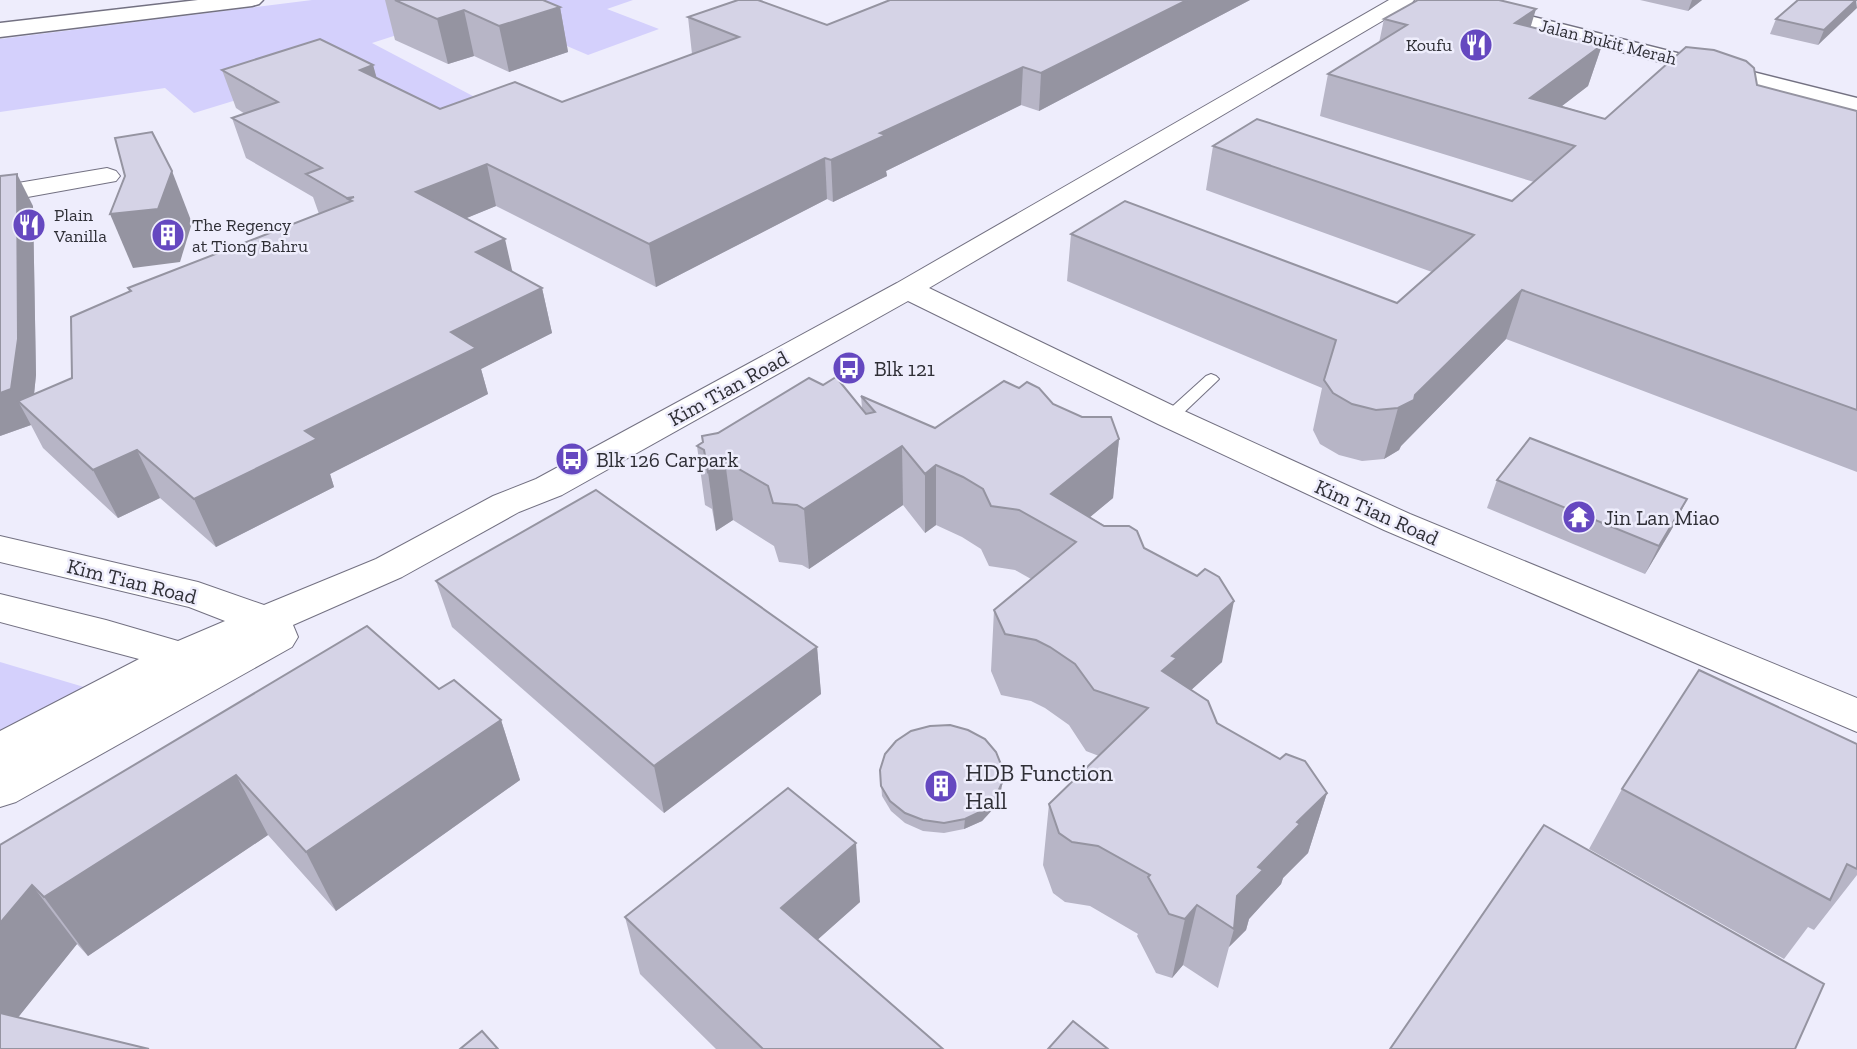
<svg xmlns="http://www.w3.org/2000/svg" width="1857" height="1049" font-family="'Zilla Slab',serif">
  <rect width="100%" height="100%" fill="#eeedfc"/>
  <!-- green -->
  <g fill="#d4d0fc">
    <polygon points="312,0 633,0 607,9 659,29 588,55 520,26 465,13 372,43 490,105 446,123 337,69 194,113 165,88 0,112 0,39"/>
    <polygon points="0,662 84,687 0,733"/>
  </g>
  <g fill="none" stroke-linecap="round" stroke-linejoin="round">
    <defs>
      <polygon id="lane" points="1211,374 1216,376 1219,379 1216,382 1176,420 1164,420 1162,417 1164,414 1206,376"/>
      <g id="street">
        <polygon points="1389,0 1414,0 1411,4 929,288 1182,410 1410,514 1857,698 1857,732 1384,530 1158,424 908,301 562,495 519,512 402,577 293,625 298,637 292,647 16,802 0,807 0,731 139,659 0,622 0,594 106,620 178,641 225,621 189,607 0,562 0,536 198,582 264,605 376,559 493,496 536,479 897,283"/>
        <polygon points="107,168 116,171 120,176 116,181 0,202 0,186"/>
      </g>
      <polygon id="primary" points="1430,0 1466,0 1857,98 1857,112 1434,4"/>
      <polygon id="highway" points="198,0 263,0 259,4 252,6 0,37 0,23"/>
    </defs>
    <!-- lane casing -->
    <use href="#lane" stroke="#737182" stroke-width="2"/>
    <!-- street casing -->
    <use href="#street" stroke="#737182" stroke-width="2"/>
    <!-- primary casing -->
    <use href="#primary" stroke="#737182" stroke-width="3"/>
    <!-- highway casing -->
    <use href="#highway" stroke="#737182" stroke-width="3"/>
    <!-- lane -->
    <use href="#lane" fill="#fff" fill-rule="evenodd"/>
    <!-- street -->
    <use href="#street" fill="#fff" fill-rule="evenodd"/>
    <!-- primary -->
    <use href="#primary" fill="#fff" fill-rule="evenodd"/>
    <!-- highway -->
    <use href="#highway" fill="#fff" fill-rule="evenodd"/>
  </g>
  <!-- wall -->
  <g fill="#b7b5c6">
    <polygon points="385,0 543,0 560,7 568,52 509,72 474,56 448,64 395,40"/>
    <polygon points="1250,0 1039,111 1021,105 886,171 887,176 833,202 827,199 656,287 496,206 466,218 513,272 542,288 552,333 481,369 488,394 330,474 334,487 216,547 160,498 118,518 43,448 31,425 0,436 33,206 36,375 34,394 72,378 129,291 128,288 319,214 313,197 246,158 232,118 245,114 236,108 222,70 373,65 376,77 440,109 562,102 692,54 688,17 827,25"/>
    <polygon points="1640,0 1702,0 1688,11"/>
    <polygon points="1857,0 1818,45 1770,34 1776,19"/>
    <polygon points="1384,19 1531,27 1602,45 1588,86 1562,106 1605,119 1757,85 1857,111 1857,472 1506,339 1401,446 1399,450 1384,459 1362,461 1339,455 1320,444 1313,430 1322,388 1067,281 1071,234 1397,303 1432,272 1206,190 1213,146 1512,201 1534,182 1320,116 1328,74 1379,43"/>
    <polygon points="861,396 935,428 1053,404 1119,439 1113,498 1090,517 1144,548 1222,662 1191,690 1217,723 1327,793 1308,853 1283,878 1281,884 1249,919 1246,930 1229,947 1218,988 1183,965 1172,978 1156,973 1137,936 1138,934 1090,906 1065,902 1053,893 1043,865 1049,804 1099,756 1086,751 1069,725 1045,708 1031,701 1001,695 991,671 994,610 1031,579 1015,570 989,566 981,549 962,537 936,525 925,533 903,505 809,569 802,565 779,562 774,546 733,520 716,531 712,509 705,505 697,446 862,408"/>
    <polygon points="1497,480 1687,499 1673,527 1645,574 1487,508"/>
    <polygon points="436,581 817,647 821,694 664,813 452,627"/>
    <polygon points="439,689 501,720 520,780 336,911 268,835 88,956 77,944 18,1017 0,1049 0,845"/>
    <polygon points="1857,744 1857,875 1814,930 1808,927 1784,959 1589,849 1622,789"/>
    <polygon points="880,770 1001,793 994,808 982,821 964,829 944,833 923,831 905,823 891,811 882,796"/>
    <polygon points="860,902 817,940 943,1049 716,1049 640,974 625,917"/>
  </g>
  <!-- shaded-wall -->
  <g fill="#9594a1">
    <polygon points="1187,0 1250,0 1039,111 1041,73"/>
    <polygon points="1692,0 1702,0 1688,11"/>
    <polygon points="1856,0 1857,8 1818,45 1824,30"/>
    <polygon points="560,7 568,52 509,72 499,26"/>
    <polygon points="1536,9 1524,49 1515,23"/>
    <polygon points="464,10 474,56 448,64 437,19"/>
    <polygon points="1602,45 1588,86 1528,132 1530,98"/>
    <polygon points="373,65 384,104 360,70"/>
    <polygon points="1023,67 1021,105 886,171 887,176 833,202 831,160 880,133"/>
    <polygon points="825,158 827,199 656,287 649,244"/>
    <polygon points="487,164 496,206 428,234 416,192"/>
    <polygon points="172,171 192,223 180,262 133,268 110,214"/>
    <polygon points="17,174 33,206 36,375 32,414 18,401 31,425 0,436 0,393"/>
    <polygon points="505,239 515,283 476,252"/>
    <polygon points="542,288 552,333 481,369 488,394 330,474 334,487 216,547 194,499 305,431 451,332"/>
    <polygon points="1522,290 1506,339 1401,446 1399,450 1384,459 1398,408 1415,395"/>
    <polygon points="1119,439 1113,498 1066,537 1051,494"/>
    <polygon points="902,446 903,505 809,569 804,509"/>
    <polygon points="137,450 160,498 118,518 93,470"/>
    <polygon points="725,461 733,520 716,531 708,472"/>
    <polygon points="936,465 936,525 925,533 925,474"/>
    <polygon points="1687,499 1673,527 1645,574 1659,546"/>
    <polygon points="1234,601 1222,662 1167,712 1162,671 1172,656"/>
    <polygon points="817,647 821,694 664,813 654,766"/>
    <polygon points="501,720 520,780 336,911 306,852"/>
    <polygon points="236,775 268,835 88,956 44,897"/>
    <polygon points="1002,783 1001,793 994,808 982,821 964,829 965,819"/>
    <polygon points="1327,793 1308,853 1283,878 1281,884 1249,919 1246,930 1229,947 1234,929 1237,896 1258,867 1297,822"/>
    <polygon points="856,843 860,902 788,966 781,908"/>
    <polygon points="32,885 77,944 0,1040 0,923"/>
    <polygon points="1197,905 1183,965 1172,978 1185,919"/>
  </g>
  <!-- building -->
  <g fill="#d5d3e6" stroke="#9594a1" stroke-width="2">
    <polygon points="395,0 543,0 560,7 499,26 464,10 437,19"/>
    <polygon points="738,0 758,0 827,25 890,0 1187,0 1041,73 1023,67 880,133 886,135 831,160 825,158 649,244 487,164 416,192 505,239 476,252 542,288 451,332 476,348 305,431 317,439 194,499 137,450 93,470 18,401 72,378 71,317 131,291 128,288 352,201 348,199 354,197 347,198 306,174 322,168 232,118 278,102 222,70 320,39 373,65 360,70 440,109 515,82 562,102 739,37 688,17"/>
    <polygon points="1418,0 1499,0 1536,9 1515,23 1602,45 1530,98 1605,119 1686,47 1714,50 1746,61 1754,68 1757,85 1857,111 1857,410 1522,290 1415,395 1414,400 1398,408 1376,410 1352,404 1333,393 1324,380 1336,340 1071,234 1125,201 1397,303 1474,235 1213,146 1257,119 1512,201 1575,146 1328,74 1407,25 1384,19"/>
    <polygon points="1798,0 1856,0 1824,30 1776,19"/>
    <polygon points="152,132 172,171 158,209 110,214 125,176 115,138"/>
    <polygon points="17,174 18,339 11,389 0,393 0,176"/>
    <polygon points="836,377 866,414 875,412 861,396 935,428 1004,381 1019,388 1027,382 1039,388 1053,404 1082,417 1111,417 1119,439 1051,494 1104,526 1129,526 1137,531 1144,548 1197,576 1205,569 1219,577 1234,601 1172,656 1177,658 1162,671 1208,701 1217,723 1280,759 1286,754 1305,761 1327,793 1297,822 1300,824 1258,867 1263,870 1237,896 1234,929 1197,905 1185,919 1169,914 1148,877 1150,875 1098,846 1072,842 1059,833 1049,804 1148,708 1094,690 1075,664 1050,647 1036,640 1005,634 994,610 1076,542 1019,510 991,506 983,489 963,477 936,465 925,474 902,446 804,509 797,505 773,503 768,486 725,461 708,472 704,450 697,446 703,442 702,436 718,433 809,378 823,385"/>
    <polygon points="1530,438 1687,499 1659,546 1497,480"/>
    <polygon points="596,490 817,647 654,766 436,581"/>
    <polygon points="367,626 439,689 454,680 501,720 306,852 236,775 44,897 32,885 0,923 0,845"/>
    <polygon points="1699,670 1857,744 1857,869 1847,864 1830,900 1622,789"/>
    <polygon points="950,725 968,730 985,739 996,752 1002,767 1002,783 995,798 982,811 965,819 944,823 923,820 905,813 890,801 881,786 880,770 885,754 896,741 911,731 930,726"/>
    <polygon points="788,788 856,843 781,908 943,1049 763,1049 625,917"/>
    <polygon points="1544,825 1824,984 1795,1049 1390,1049"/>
    <polygon points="0,1013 149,1049 0,1049"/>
    <polygon points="1073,1021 1108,1049 1048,1049"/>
    <polygon points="482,1031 498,1049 460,1049"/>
  </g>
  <!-- icons -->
  <defs>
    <symbol id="restaurant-disc" viewBox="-11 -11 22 22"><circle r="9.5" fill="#6548c0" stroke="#eeedfc"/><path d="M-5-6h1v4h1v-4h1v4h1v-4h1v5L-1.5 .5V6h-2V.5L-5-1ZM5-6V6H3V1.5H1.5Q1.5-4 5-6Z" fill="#fff"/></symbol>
    <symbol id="building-disc" viewBox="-11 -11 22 22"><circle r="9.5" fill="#6548c0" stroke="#eeedfc"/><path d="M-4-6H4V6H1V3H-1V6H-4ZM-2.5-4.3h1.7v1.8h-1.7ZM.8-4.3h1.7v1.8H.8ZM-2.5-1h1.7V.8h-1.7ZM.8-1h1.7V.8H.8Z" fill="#fff"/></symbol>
    <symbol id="bus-disc" viewBox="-11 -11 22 22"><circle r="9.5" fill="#6548c0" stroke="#eeedfc"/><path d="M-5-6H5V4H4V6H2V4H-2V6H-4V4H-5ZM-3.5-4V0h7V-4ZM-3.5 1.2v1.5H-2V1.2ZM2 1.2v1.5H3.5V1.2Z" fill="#fff"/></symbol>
    <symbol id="temple-disc" viewBox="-11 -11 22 22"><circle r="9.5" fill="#6548c0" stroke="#eeedfc"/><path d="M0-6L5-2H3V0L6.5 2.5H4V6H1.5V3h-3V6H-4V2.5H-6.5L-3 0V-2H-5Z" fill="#fff"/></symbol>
  </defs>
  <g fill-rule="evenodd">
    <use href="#restaurant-disc" x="1457" y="26" width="38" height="38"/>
    <use href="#restaurant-disc" x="10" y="206" width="38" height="38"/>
    <use href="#building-disc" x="149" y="216" width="38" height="38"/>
    <use href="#bus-disc" x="830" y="349" width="38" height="38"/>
    <use href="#bus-disc" x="553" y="440" width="38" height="38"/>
    <use href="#temple-disc" x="1560" y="498" width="38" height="38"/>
    <use href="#building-disc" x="922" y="767" width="38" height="38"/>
  </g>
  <g text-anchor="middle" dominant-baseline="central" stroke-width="5" stroke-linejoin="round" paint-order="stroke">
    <!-- far-street labels -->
    <g font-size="18" fill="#2f2f36" stroke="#eeedfc">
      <text transform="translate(1608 42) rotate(14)">Jalan Bukit Merah</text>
    </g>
    <!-- far-poi labels -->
    <g font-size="18" fill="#2f2f36" stroke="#eeedfc" text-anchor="start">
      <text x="1452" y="45" text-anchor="end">Koufu</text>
      <text x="54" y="215">Plain<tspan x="54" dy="21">Vanilla</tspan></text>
      <text x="192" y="225">The Regency<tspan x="192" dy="21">at Tiong Bahru</tspan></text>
    </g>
    <!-- poi labels -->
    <g font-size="21" fill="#2f2f36" stroke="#eeedfc" text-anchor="start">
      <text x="874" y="368">Blk 121</text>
      <text x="596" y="459">Blk 126 Carpark</text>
      <text x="1604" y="517">Jin Lan Miao</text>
    </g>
    <!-- street labels -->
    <g font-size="21" fill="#2f2f36" stroke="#eeedfc">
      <text transform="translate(728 388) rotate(-29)">Kim Tian Road</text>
      <text transform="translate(1377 512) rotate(24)">Kim Tian Road</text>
      <text transform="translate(132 581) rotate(14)">Kim Tian Road</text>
    </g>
    <!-- near-poi labels -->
    <g font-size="24" fill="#2f2f36" stroke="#eeedfc" text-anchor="start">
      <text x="965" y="772">HDB Function<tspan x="965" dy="28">Hall</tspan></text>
    </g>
  </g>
</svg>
